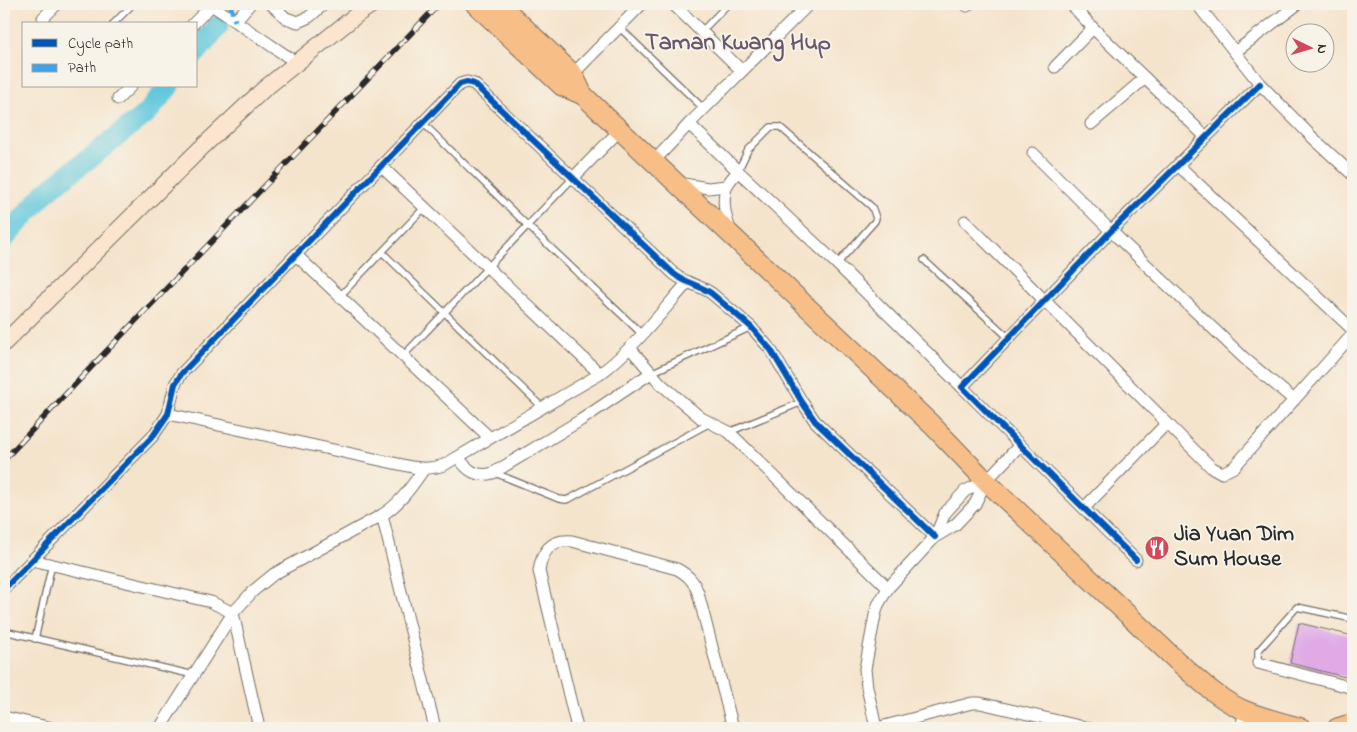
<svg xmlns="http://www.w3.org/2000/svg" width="1357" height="732" font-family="'Indie Flower',sans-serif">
  <rect width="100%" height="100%" fill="#f7f3e8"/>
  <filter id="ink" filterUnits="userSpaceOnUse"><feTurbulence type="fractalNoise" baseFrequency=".02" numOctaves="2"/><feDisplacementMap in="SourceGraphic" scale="10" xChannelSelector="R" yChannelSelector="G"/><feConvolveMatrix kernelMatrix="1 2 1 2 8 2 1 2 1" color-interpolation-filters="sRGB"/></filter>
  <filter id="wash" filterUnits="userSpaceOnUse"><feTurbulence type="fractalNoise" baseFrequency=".0096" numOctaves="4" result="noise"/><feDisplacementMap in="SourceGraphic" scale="20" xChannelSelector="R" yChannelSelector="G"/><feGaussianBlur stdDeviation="1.12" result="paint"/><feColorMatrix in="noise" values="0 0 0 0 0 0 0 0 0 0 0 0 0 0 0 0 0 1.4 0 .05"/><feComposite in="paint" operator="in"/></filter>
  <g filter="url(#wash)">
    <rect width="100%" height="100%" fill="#f5e4cc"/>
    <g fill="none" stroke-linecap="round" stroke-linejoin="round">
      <!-- river -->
      <g stroke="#60c8dc" stroke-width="21">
        <polyline points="196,53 218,26"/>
        <polyline points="4,239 46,192 147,113 169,86"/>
      </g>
    </g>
    <g id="blocks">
      <!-- building -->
      <polygon fill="#dfaae6" points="1299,623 1353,636 1353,679 1290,663"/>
    </g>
  </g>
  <g filter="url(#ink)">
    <use href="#blocks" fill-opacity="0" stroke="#726c63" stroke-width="1"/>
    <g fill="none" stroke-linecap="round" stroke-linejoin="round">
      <defs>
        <g id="lane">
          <polyline points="113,24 133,4"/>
          <polyline points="620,28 704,109"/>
          <polyline points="702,31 728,4"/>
          <polyline points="423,123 528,226 643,335"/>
          <polyline points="738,171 748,150 771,127 780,127 872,207 876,218 875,221 837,264"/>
          <polyline points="382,252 542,407"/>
          <polyline points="924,260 1009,338"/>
          <polyline points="340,296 424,208"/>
          <polyline points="403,356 573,178"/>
          <polyline points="651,373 751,327"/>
          <polyline points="729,432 802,402"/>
          <polyline points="495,473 559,499 566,500 571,498 710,423"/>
          <polyline points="4,631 194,675"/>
          <polyline points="35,639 52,564"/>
          <polyline points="1258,663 1258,651 1297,607 1353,619"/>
        </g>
        <g id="street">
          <polyline points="210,4 297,63"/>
          <polyline points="271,4 286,18 298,22 309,17 324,4"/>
          <polyline points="673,4 742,71"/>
          <polyline points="1197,4 1260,84 1313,138 1353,175"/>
          <polyline points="967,6 969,4"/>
          <polyline points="43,18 57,4"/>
          <polyline points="235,21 250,4"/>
          <polyline points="193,24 212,5"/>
          <polyline points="1093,28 1206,137"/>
          <polyline points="1235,52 1298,4"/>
          <polyline points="1055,67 1093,28 1071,4"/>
          <polyline points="570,77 642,4"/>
          <polyline points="118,99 131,86"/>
          <polyline points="689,124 738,171 837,264 962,387"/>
          <polyline points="1091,124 1145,78"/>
          <polyline points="1033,153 1111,231 1244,358 1294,400"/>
          <polyline points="653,162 689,124 809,4"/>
          <polyline points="1178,165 1353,330"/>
          <polyline points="381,166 600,374"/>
          <polyline points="573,178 620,130"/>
          <polyline points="678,183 708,188 726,186"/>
          <polyline points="965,221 1211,467 1222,473 1234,467 1353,334"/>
          <path d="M731 232C726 219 722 201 726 188 728 182 734 176 738 171"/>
          <polyline points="296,255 490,438"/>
          <polyline points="630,348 661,384 701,418 729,432 888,588"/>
          <path d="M168 414 412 467C424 469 433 469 444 465L600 374C634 348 660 314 688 282"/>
          <path d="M458 457C467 470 476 478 493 473L581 420 651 373"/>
          <polyline points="1084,508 1167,423"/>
          <polyline points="382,515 435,728"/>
          <polyline points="935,537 945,513 965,491 986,481"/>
          <polyline points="32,560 211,602 233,613 259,728"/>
          <polyline points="1136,560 1020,445 962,387 1111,231 1260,84"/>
          <path d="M4 589 153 436 168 414 175 384 182 373 460 84 467 82 474 84 674 274C685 283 699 285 711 293L751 327 771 350 802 402 815 421 935 537"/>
          <polyline points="1258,663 1353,688"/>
          <polyline points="4,717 52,728"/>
          <path d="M160 728 233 613 253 591 274 574 382 515C401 503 411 487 424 469"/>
          <path d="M577 728 539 571C542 551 551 539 572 541L677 569C688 575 694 581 698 593L733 728"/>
          <polyline points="876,728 867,687 865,669 875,615 878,605 888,588 935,537 955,525 975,504 986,481 1020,445"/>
          <polyline points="877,728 972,703 980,703 1088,728"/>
          <polyline points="1241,728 1245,711"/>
        </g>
        <polyline id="secondary" points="4,343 200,149 264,89 359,13 373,4"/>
        <g id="primary">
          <path d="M475 4 562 86 583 95 931 424 986 481 1177 661C1198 679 1220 701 1246 711 1264 718 1284 723 1302 728"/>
          <polyline points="500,4 573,74 583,95"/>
          <polyline points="1337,728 1353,723"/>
        </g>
      </defs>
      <!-- lane casing -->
      <use href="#lane" stroke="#726c63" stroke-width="8"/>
      <!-- street casing -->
      <use href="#street" stroke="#726c63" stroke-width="13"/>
      <!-- secondary casing -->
      <use href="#secondary" stroke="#726c63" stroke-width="18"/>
      <!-- primary casing -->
      <use href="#primary" stroke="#726c63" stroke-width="21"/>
      <!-- lane -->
      <use href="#lane" stroke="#fff" stroke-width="5.5"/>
      <!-- street -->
      <use href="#street" stroke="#fff" stroke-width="11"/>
      <!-- secondary -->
      <use href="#secondary" stroke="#fce5cf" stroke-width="16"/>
      <!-- primary -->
      <use href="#primary" stroke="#f7be87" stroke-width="19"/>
      <defs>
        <polyline id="rail" points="4,460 97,361 439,4"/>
      </defs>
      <!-- rail casing -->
      <use href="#rail" stroke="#2b2b2b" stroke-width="5.5"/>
      <!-- rail -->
      <use href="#rail" stroke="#f7f3e8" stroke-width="4" stroke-dasharray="11" stroke-linecap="butt"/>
      <!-- quiet -->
      <polyline stroke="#3ea3eb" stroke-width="5" stroke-dasharray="10 5" stroke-linecap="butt" points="230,4 235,21"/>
      <defs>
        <g id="cycleway">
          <polyline points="1136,560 1020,445 962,387 1111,231 1260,84"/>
          <path d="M4 589 153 436 168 414 175 384 182 373 460 84 467 82 474 84 674 274C685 283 699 285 711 293L751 327 771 350 802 402 815 421 935 537"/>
        </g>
      </defs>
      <!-- cycleway casing -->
      <use href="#cycleway" stroke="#f7f3e8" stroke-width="9"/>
      <!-- cycleway -->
      <use href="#cycleway" stroke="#0057b8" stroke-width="6"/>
    </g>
  </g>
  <!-- icons -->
  <defs>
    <symbol id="restaurant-disc" viewBox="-11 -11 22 22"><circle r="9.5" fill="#d1495b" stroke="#f7f3e8"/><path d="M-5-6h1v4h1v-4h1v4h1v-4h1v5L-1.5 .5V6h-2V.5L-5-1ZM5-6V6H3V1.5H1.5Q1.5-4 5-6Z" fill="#fff"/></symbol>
  </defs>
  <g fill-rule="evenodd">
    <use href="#restaurant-disc" x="1143" y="534" width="28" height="28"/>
  </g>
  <g text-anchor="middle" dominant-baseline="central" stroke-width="4" stroke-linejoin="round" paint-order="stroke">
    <!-- poi labels -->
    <g font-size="22" font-weight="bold" fill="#2b2b2b" stroke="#f7f3e8" text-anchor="start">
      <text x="1174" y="535">Jia Yuan Dim<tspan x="1174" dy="25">Sum House</tspan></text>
    </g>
    <!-- neighbourhood labels -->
    <g font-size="24" font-weight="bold" fill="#6a576c" stroke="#f7f3e8">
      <text x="738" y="43">Taman Kwang Hup</text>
    </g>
  </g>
  <!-- margin -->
  <rect width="1357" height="732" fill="none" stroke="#f7f3e8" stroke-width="20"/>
  <!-- legend -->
  <rect x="22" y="22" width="175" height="65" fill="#f7f3e8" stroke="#a5a39c"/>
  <rect x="32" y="39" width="25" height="8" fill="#0057b8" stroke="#a5a39c"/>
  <text x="68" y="48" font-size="15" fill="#2b2b2b">Cycle path</text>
  <rect x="32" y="64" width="25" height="8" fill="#3ea3eb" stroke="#a5a39c"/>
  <text x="68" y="72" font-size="15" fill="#2b2b2b">Path</text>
  <!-- north arrow -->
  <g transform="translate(1310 48) rotate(95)"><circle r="24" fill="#f7f3e8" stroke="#a5a39c"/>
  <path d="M0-4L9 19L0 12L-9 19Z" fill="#d1495b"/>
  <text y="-8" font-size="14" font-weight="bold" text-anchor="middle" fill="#2b2b2b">N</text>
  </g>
</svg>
